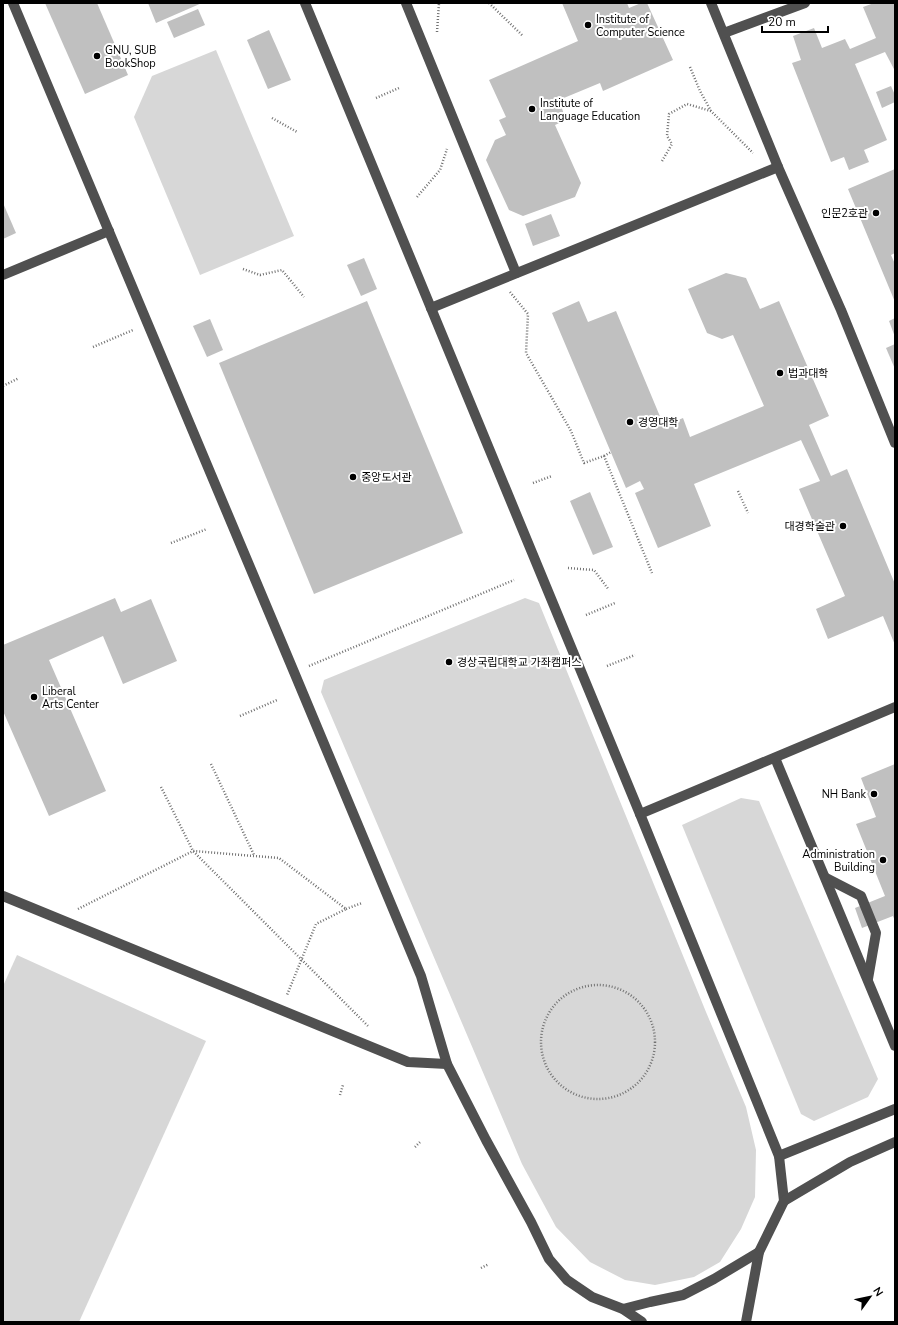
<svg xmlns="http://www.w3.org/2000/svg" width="898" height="1325" font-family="'Nunito Sans','Noto Sans KR',sans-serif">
  <rect width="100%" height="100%" fill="#fff"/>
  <!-- green -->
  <g fill="#d7d7d7">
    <polygon points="216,50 294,236 200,275 134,117 152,76"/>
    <polygon points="525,598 539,603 706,1012 746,1107 756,1150 755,1197 741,1229 720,1262 694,1277 655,1285 625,1280 590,1262 556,1227 522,1164 321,692 324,680"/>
    <polygon points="741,798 759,801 878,1079 868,1097 814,1121 801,1114 682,825"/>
    <polygon points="17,955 206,1041 79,1322 3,1322 3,986"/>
  </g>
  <!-- building -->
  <g fill="#c0c0c0">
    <polygon points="45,3 97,3 128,75 85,94"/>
    <polygon points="148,3 202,3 156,23"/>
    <polygon points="562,3 627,3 629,8 641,3 647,3 673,60 603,91 600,83 559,100 566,120 555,125 581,183 575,197 523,216 509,210 486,160 495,140 506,135 499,120 506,117 489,80 578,41"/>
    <polygon points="874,3 895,3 895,71 885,52 855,64 887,140 864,150 869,162 849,170 844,157 831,162 792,63 801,60 793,36 814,28 822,48 845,39 850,49 876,38 863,7"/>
    <polygon points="198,9 205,25 174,38 167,22"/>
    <polygon points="269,30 291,80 268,89 247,40"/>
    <polygon points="891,86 895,95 895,102 882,108 876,92"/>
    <polygon points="895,169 895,253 891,255 895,264 895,302 848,189"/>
    <polygon points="3,203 16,233 3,239"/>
    <polygon points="551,214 560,236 533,246 525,224"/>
    <polygon points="364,258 377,289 361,296 347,265"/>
    <polygon points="726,273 746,278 760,309 779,301 829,416 809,425 831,476 847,469 895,584 895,645 883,616 828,639 816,609 845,596 799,489 820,481 801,440 694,484 711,526 658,548 635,493 644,489 640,481 626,488 552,313 579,301 588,322 616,311 664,426 683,418 690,437 764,406 733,335 722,339 707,333 688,289"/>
    <polygon points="367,301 463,533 314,594 219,363"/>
    <polygon points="895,318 895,337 889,321"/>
    <polygon points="210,319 223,350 207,357 193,326"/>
    <polygon points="895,344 895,369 886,348"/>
    <polygon points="590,492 613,547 593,555 570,501"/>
    <polygon points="115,598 121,612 151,599 177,661 123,684 103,636 49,660 106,791 49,816 3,711 3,645"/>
    <polygon points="895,764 895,921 893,916 862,928 855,908 885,896 856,824 876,817 861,778"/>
  </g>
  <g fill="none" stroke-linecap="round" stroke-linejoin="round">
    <!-- path -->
    <g stroke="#727272" stroke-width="2.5" stroke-dasharray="1 2" stroke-linecap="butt">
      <polyline points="489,3 523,36"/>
      <polyline points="437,32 439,3"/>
      <polyline points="690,67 700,91 711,111 753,153"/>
      <polyline points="376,98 399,88"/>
      <polyline points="272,118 297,132"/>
      <polyline points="662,161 672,144 667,136 669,114 687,104 711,111"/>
      <polyline points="417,197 440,170 447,149"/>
      <polyline points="243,269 260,275 282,270 304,297"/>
      <polyline points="510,292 528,314 526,353 571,431 584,463 604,456 652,573"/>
      <polyline points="93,347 133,330"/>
      <polyline points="3,386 19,378"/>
      <polyline points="604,456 611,452"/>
      <polyline points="533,483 552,476"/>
      <polyline points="738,491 748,513"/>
      <polyline points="171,543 207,529"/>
      <polyline points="568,568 594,570 609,590"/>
      <polyline points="586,615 615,603"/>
      <polyline points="309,666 514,580"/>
      <polyline points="607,666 635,655"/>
      <polyline points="240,716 277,700"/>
      <polyline points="211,764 254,855"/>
      <polyline points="161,787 193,851 368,1026"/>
      <polyline points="78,909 193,851 279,858 346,909 316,924 287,995"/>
      <polyline points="346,909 362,903"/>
      <circle cx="598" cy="1042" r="57"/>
      <polyline points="340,1095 343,1085"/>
      <polyline points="415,1147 421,1141"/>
      <polyline points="481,1268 489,1264"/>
    </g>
    <!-- minor -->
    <g stroke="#505050" stroke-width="10">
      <polyline points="13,3 294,672 421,976 447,1064 486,1140 531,1222 549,1259 567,1280 592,1297 623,1309 642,1322"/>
      <polyline points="305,3 640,814 779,1156 784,1201 759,1252 746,1322"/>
      <polyline points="406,3 516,273"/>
      <polyline points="711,3 778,167 841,310 895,443"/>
      <polyline points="724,33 805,3"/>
      <polyline points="3,275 109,231"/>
      <polyline points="431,308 778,167"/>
      <polyline points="775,758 895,1046"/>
      <polyline points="640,814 895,707"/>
      <polyline points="826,878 861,896 876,933 868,979"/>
      <polyline points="3,896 408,1062 447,1064"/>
      <polyline points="779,1156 895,1109"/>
      <polyline points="784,1201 850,1162 895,1142"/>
      <polyline points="623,1309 650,1302 683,1295 714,1279 759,1252"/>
    </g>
  </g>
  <!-- markers -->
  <g fill="#000" stroke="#fff" stroke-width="1.5">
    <circle cx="588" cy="25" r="4"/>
    <circle cx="97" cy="56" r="4"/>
    <circle cx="532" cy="109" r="4"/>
    <circle cx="876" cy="213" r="4"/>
    <circle cx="780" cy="373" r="4"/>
    <circle cx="630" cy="422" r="4"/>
    <circle cx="353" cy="477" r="4"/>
    <circle cx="843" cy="526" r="4"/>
    <circle cx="449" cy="662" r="4"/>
    <circle cx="34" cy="697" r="4"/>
    <circle cx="874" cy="794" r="4"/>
    <circle cx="883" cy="860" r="4"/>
  </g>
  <g text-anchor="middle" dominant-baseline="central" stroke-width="4" stroke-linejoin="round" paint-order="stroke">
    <!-- poi labels -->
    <g font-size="11" fill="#000" stroke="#fff" text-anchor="start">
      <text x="596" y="19">Institute of<tspan x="596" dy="13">Computer Science</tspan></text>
      <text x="105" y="50">GNU, SUB<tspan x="105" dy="13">BookShop</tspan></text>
      <text x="540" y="103">Institute of<tspan x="540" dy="13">Language Education</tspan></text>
      <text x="868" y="213" text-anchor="end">인문2호관</text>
      <text x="788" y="373">법과대학</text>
      <text x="638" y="422">경영대학</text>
      <text x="361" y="477">중앙도서관</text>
      <text x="835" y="526" text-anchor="end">대경학술관</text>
      <text x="457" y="662">경상국립대학교 가좌캠퍼스</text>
      <text x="42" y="691">Liberal<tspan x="42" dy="13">Arts Center</tspan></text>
      <text x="866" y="794" text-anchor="end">NH Bank</text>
      <text x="875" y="854" text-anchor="end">Administration<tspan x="875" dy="13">Building</tspan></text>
    </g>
  </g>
  <!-- border -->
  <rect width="898" height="1325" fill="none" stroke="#000000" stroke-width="8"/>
  <!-- north arrow -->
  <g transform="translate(870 1297) rotate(57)" stroke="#ffffff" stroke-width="3" paint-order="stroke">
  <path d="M0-3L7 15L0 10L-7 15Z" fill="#000000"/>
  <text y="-6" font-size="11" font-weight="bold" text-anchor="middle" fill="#000000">N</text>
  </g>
  <!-- scale -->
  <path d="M762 26v6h66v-6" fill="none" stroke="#000000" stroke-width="2"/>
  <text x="768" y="26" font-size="12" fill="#000000" stroke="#ffffff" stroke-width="3" paint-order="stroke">20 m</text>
</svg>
